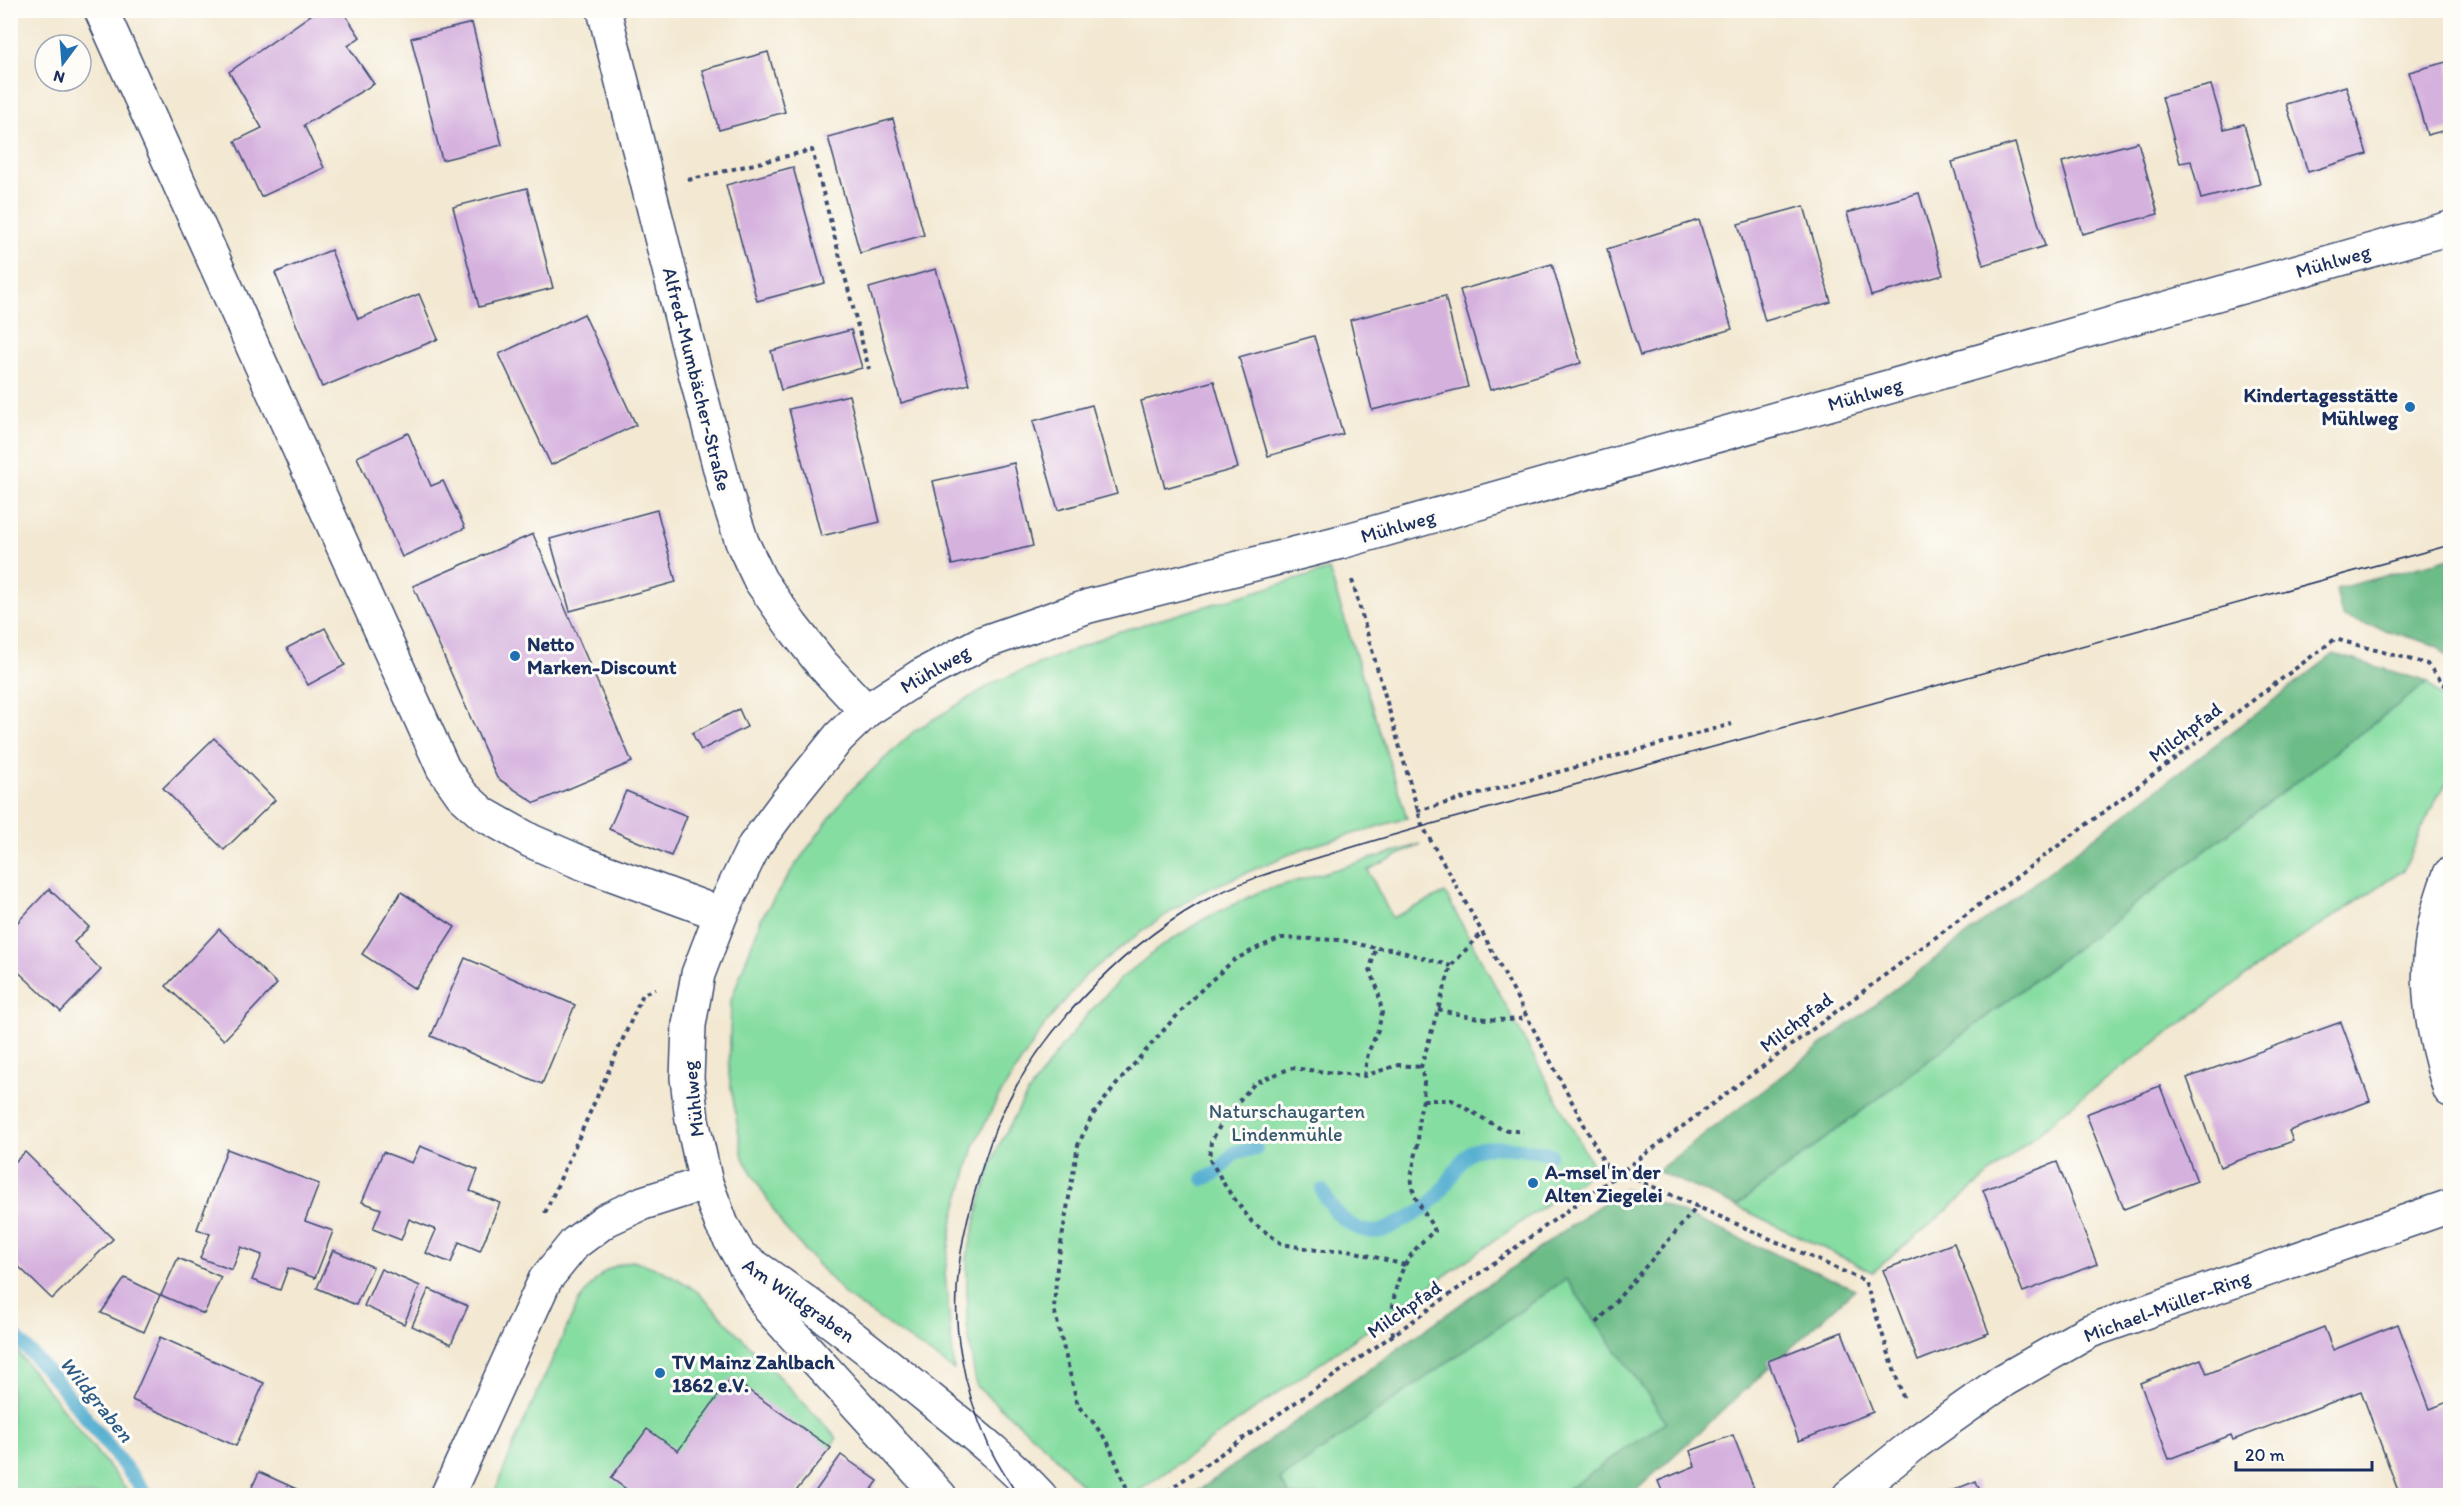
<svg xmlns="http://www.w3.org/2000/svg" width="2461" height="1506" font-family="Itim,sans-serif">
  <rect width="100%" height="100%" fill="#fdfcf7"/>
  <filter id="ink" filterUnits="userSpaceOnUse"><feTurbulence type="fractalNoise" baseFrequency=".0167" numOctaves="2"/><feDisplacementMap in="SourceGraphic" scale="12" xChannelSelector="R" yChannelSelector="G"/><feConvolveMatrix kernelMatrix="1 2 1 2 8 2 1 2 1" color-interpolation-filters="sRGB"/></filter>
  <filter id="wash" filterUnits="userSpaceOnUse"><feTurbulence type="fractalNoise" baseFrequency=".008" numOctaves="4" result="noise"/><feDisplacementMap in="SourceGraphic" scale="24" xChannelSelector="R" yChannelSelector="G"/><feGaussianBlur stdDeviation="1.35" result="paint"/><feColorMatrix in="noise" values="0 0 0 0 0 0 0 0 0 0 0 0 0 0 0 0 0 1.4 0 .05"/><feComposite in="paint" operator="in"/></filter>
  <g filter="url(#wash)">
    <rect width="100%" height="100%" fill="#f3e8d1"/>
    <!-- green -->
    <g fill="#86dda1" stroke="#508680" stroke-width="1.5">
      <polygon points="1329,570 1407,818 1302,849 1199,893 1144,930 1086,975 1044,1026 998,1098 975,1143 953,1220 945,1273 954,1370 846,1296 783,1226 743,1158 729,1075 731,1000 762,917 794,867 848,793 914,731 997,681 1114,633"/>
      <polygon points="2428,682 2450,709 2450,778 2436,799 2422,828 2404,870 2270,958 2078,1100 1873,1272 1736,1206"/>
      <polygon points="1421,844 1368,870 1392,918 1445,893 1595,1170 1133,1495 1090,1495 1050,1451 976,1386 967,1326 967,1257 981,1199 997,1149 1023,1101 1055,1055 1087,1015 1119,980 1159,948 1204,919 1259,892"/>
      <path d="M631 1261C657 1266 676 1277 698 1292L837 1438 793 1495 493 1496 517 1437 579 1301C597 1278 602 1268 631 1261Z"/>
      <polygon points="1566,1279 1666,1421 1560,1495 1290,1495 1279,1480"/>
      <polygon points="11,1344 131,1495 11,1495"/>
    </g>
    <!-- forest -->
    <g fill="#6cbc87" stroke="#447672" stroke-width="1.5">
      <polygon points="2450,558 2450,660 2438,646 2342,617 2336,589"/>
      <polygon points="2334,654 2428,682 1736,1206 1657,1171"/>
      <polygon points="1624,1188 1855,1289 1631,1495 1560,1495 1666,1421 1566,1279 1280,1480 1290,1495 1191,1496"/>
    </g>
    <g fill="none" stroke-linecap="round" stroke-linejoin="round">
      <!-- stream -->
      <g stroke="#52aed0" stroke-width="14">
        <polyline points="1203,1179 1217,1173 1235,1152 1256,1149"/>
        <path d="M1322 1190C1332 1212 1354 1236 1381 1231 1388 1229 1396 1224 1402 1221 1417 1214 1429 1207 1439 1194 1448 1184 1463 1155 1472 1151 1488 1143 1533 1150 1550 1154"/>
        <polyline points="10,1331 56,1380 148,1496"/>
      </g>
    </g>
    <g id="blocks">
      <!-- building -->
      <g fill="#d5b1de">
        <polygon points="318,10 342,10 360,37 348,46 374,84 304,125 324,168 261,197 235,141 262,128 229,72"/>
        <polygon points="472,23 502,145 442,160 411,38"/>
        <polygon points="768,52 785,112 719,130 702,70"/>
        <polygon points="2450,61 2450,129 2427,135 2409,72"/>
        <polygon points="2211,85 2224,129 2244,124 2260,184 2201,199 2191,161 2180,163 2162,97"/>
        <polygon points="2346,86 2367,154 2308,172 2286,104"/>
        <polygon points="893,119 924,235 860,253 828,137"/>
        <polygon points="2138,142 2158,214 2082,234 2062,162"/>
        <polygon points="2015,143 2045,246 1983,265 1952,162"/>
        <polygon points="793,167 825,283 757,301 726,185"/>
        <polygon points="527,188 553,288 479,307 453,207"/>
        <polygon points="1919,193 1943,275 1871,296 1847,213"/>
        <polygon points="1804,206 1831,302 1765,321 1738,224"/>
        <polygon points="1699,220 1732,329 1640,356 1607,249"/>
        <polygon points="331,250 358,319 419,294 438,339 322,387 275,273"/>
        <polygon points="1552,264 1581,363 1490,390 1460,290"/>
        <polygon points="936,269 969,384 901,403 869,288"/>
        <polygon points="1445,296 1468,387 1372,410 1350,320"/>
        <polygon points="584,314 636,425 551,465 499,354"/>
        <polygon points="851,330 862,368 781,390 771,351"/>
        <polygon points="1314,336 1343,434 1268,456 1239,357"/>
        <polygon points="1214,381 1238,468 1165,488 1141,401"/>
        <polygon points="849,395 880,522 821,536 789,409"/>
        <polygon points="1092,405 1117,494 1058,510 1033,421"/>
        <polygon points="408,433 431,486 443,481 465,528 402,557 357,457"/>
        <polygon points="1014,463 1033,546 952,565 933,481"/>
        <polygon points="657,510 676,582 570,611 550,539"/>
        <polygon points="533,534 632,762 535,803 497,778 413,586"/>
        <polygon points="325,628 345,665 308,685 287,648"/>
        <polygon points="739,709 747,727 701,750 692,733"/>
        <polygon points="214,738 275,800 224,850 163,788"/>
        <polygon points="626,791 687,816 671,856 609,829"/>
        <polygon points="49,889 89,927 74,942 101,970 61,1012 10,964 10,930"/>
        <polygon points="401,892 455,927 415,989 362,954"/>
        <polygon points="219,929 277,984 224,1040 166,986"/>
        <polygon points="465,958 575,1005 542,1084 431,1036"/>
        <polygon points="2341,1022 2370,1101 2289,1131 2293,1141 2220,1167 2187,1078"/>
        <polygon points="2160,1086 2197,1181 2124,1209 2086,1114"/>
        <polygon points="420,1146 478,1170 470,1191 500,1203 480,1251 459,1242 451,1263 426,1253 436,1230 409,1219 401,1240 373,1229 381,1209 362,1202 383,1152 412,1163"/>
        <polygon points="227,1149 319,1184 305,1221 333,1231 315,1278 288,1268 280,1290 252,1280 262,1255 241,1247 232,1270 200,1258 210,1234 197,1229"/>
        <polygon points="25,1152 113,1239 52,1299 10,1258 10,1167"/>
        <polygon points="2057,1162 2097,1264 2023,1292 1983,1190"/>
        <polygon points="1954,1243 1989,1333 1918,1361 1883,1270"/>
        <polygon points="333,1250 373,1267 356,1305 317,1288"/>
        <polygon points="178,1258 221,1277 204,1314 161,1295"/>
        <polygon points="381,1269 420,1286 404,1324 364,1306"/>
        <polygon points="125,1278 160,1295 144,1332 101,1313"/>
        <polygon points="429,1289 468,1306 451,1344 412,1326"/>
        <polygon points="2398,1324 2430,1409 2450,1401 2450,1496 2400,1496 2361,1391 2233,1440 2231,1435 2169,1459 2140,1383 2201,1359 2207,1374 2324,1327 2333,1350"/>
        <polygon points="1842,1332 1873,1412 1799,1441 1768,1361"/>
        <polygon points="160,1337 264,1383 236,1446 132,1400"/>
        <polygon points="731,1378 831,1448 792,1496 636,1496 611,1478 647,1429 678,1451"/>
        <polygon points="1733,1435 1757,1496 1664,1496 1658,1481 1695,1466 1690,1451"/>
        <polygon points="841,1455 878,1481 867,1496 812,1496"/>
        <polygon points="259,1472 312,1496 248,1496"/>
        <polygon points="1976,1481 1982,1496 1941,1496 1941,1495"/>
      </g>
    </g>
  </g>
  <g filter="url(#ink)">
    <use href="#blocks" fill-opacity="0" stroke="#3b4b6f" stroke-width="1.5"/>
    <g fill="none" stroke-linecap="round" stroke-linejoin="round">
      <defs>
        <g id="minor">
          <polyline points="101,10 443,768 462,795 483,814 531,841 582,863 721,914"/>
          <polyline points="604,10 689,349 727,496 742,542 760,580 792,626 822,664 866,711"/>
          <path d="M2450 874C2420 951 2425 1012 2450 1090"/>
          <path d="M745 1260C810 1303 870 1350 930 1399 968 1430 1007 1460 1040 1496"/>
          <polyline points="447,1496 545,1280 575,1243 606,1220 643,1203 706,1183"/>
          <polyline points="940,1496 769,1308 722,1225 706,1183 692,1120 687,1078 689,1025 698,974 721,914 754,846 785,804 839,737 866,711 920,676 982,643 1089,606 1341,542 2450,228"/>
          <polyline points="1849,1496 1918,1441 2004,1380 2090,1331 2450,1206"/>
        </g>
      </defs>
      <!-- minor casing -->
      <use href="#minor" stroke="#3b4b6f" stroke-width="36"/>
      <!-- path -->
      <g stroke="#3b4b6f" stroke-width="4" stroke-dasharray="4.5 4.5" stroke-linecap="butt">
        <polyline points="688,180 812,150 869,369"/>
        <polyline points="1352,580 1422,825 1482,932 1606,1166 1865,1281 1904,1400"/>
        <polyline points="1417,811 1732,724"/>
        <path d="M1438 1009C1465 1017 1498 1023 1526 1018"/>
        <polyline points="1364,1076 1368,1053 1378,1030 1382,1013 1378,990 1370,969 1376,948 1392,949 1451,966"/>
        <polyline points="1423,1100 1452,1100 1501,1129 1523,1132"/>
        <polyline points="545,1213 643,994 655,989"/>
        <polyline points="1405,1265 1348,1250 1323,1251 1282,1244 1252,1222 1227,1189 1209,1158 1211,1142 1226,1115 1255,1083 1291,1068 1364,1076 1398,1065 1421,1067"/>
        <polyline points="1597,1323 1698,1206"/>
        <path d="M1393 1335C1389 1294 1401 1255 1435 1231L1414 1195 1411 1177 1418 1144 1419 1116 1423 1100 1424 1082 1421 1067 1451 966 1482 932"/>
        <polyline points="1130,1496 1108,1443 1093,1422 1078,1406 1054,1309 1057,1267 1078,1145 1092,1116 1116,1085 1168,1025 1205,986 1234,960 1259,947 1282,938 1341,940 1376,948"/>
        <polyline points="1160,1496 1393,1335 1620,1173 2335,639 2427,664 2450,691"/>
      </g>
      <!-- minor -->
      <use href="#minor" stroke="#fff" stroke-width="33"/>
      <!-- tram -->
      <path stroke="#1b2f5e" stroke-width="1.5" d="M1018 1496C1008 1479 996 1463 989 1446 976 1417 966 1386 961 1355 951 1302 959 1246 974 1195 981 1171 988 1147 997 1125 1034 1037 1118 950 1200 903 1239 881 1284 868 1327 855 1396 833 1464 815 1534 796L2450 545"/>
    </g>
  </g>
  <!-- markers -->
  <g fill="#1f6fb2" stroke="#fdfcf7" stroke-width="2">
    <circle cx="2410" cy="407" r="6"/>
    <circle cx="515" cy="656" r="6"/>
    <circle cx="1533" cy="1183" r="6"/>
    <circle cx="660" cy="1373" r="6"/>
  </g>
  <g text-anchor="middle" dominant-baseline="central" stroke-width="6" stroke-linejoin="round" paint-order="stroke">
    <!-- street labels -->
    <g font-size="20" fill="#1b2f5e" stroke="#fdfcf7">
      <text transform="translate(2333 261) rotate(-16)">Mühlweg</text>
      <text transform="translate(697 379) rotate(76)">Alfred-Mumbächer-Straße</text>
      <text transform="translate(1865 394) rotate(-16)">Mühlweg</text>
      <text transform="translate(1398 526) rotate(-16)">Mühlweg</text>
      <text transform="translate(935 669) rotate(-30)">Mühlweg</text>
      <text transform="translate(2185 732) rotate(-37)">Milchpfad</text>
      <text transform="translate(1796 1022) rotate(-37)">Milchpfad</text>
      <text transform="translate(693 1099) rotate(-96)">Mühlweg</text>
      <text transform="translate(799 1300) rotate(35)">Am Wildgraben</text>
      <text transform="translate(2167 1306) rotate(-20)">Michael-Müller-Ring</text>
      <text transform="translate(1404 1309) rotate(-35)">Milchpfad</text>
    </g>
    <!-- poi labels -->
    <g font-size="20" font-weight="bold" fill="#1b2f5e" stroke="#fdfcf7" text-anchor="start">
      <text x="2398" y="395" text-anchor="end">Kindertagesstätte<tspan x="2398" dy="23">Mühlweg</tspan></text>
      <text x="527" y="644">Netto<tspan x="527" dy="23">Marken-Discount</tspan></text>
      <text x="1545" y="1172">A-msel in der<tspan x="1545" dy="23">Alten Ziegelei</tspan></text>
      <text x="672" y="1362">TV Mainz Zahlbach<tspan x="672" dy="23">1862 e.V.</tspan></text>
    </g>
    <!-- park labels -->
    <g font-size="20" fill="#365a6f" stroke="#fdfcf7">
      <text x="1287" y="1111">Naturschaugarten<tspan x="1287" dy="23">Lindenmühle</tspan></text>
    </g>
    <!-- water labels -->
    <g font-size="21" font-style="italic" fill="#2e5b86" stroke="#fdfcf7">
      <text transform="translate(97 1399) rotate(51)">Wildgraben</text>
    </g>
  </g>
  <!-- margin -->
  <rect width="2461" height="1506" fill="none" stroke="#fdfcf7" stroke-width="36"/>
  <!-- north arrow -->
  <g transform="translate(63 63) rotate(196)"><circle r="28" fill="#fdfcf7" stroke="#a3aaba" stroke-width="1.5"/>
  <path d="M0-4.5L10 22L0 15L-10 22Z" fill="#1f6fb2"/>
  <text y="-9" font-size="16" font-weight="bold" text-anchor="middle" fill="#1b2f5e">N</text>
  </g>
  <!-- scale -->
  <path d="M2236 1461v9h136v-9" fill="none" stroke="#1b2f5e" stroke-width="3"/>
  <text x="2245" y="1461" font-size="18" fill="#1b2f5e" stroke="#fdfcf7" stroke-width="4.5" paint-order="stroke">20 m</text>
</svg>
